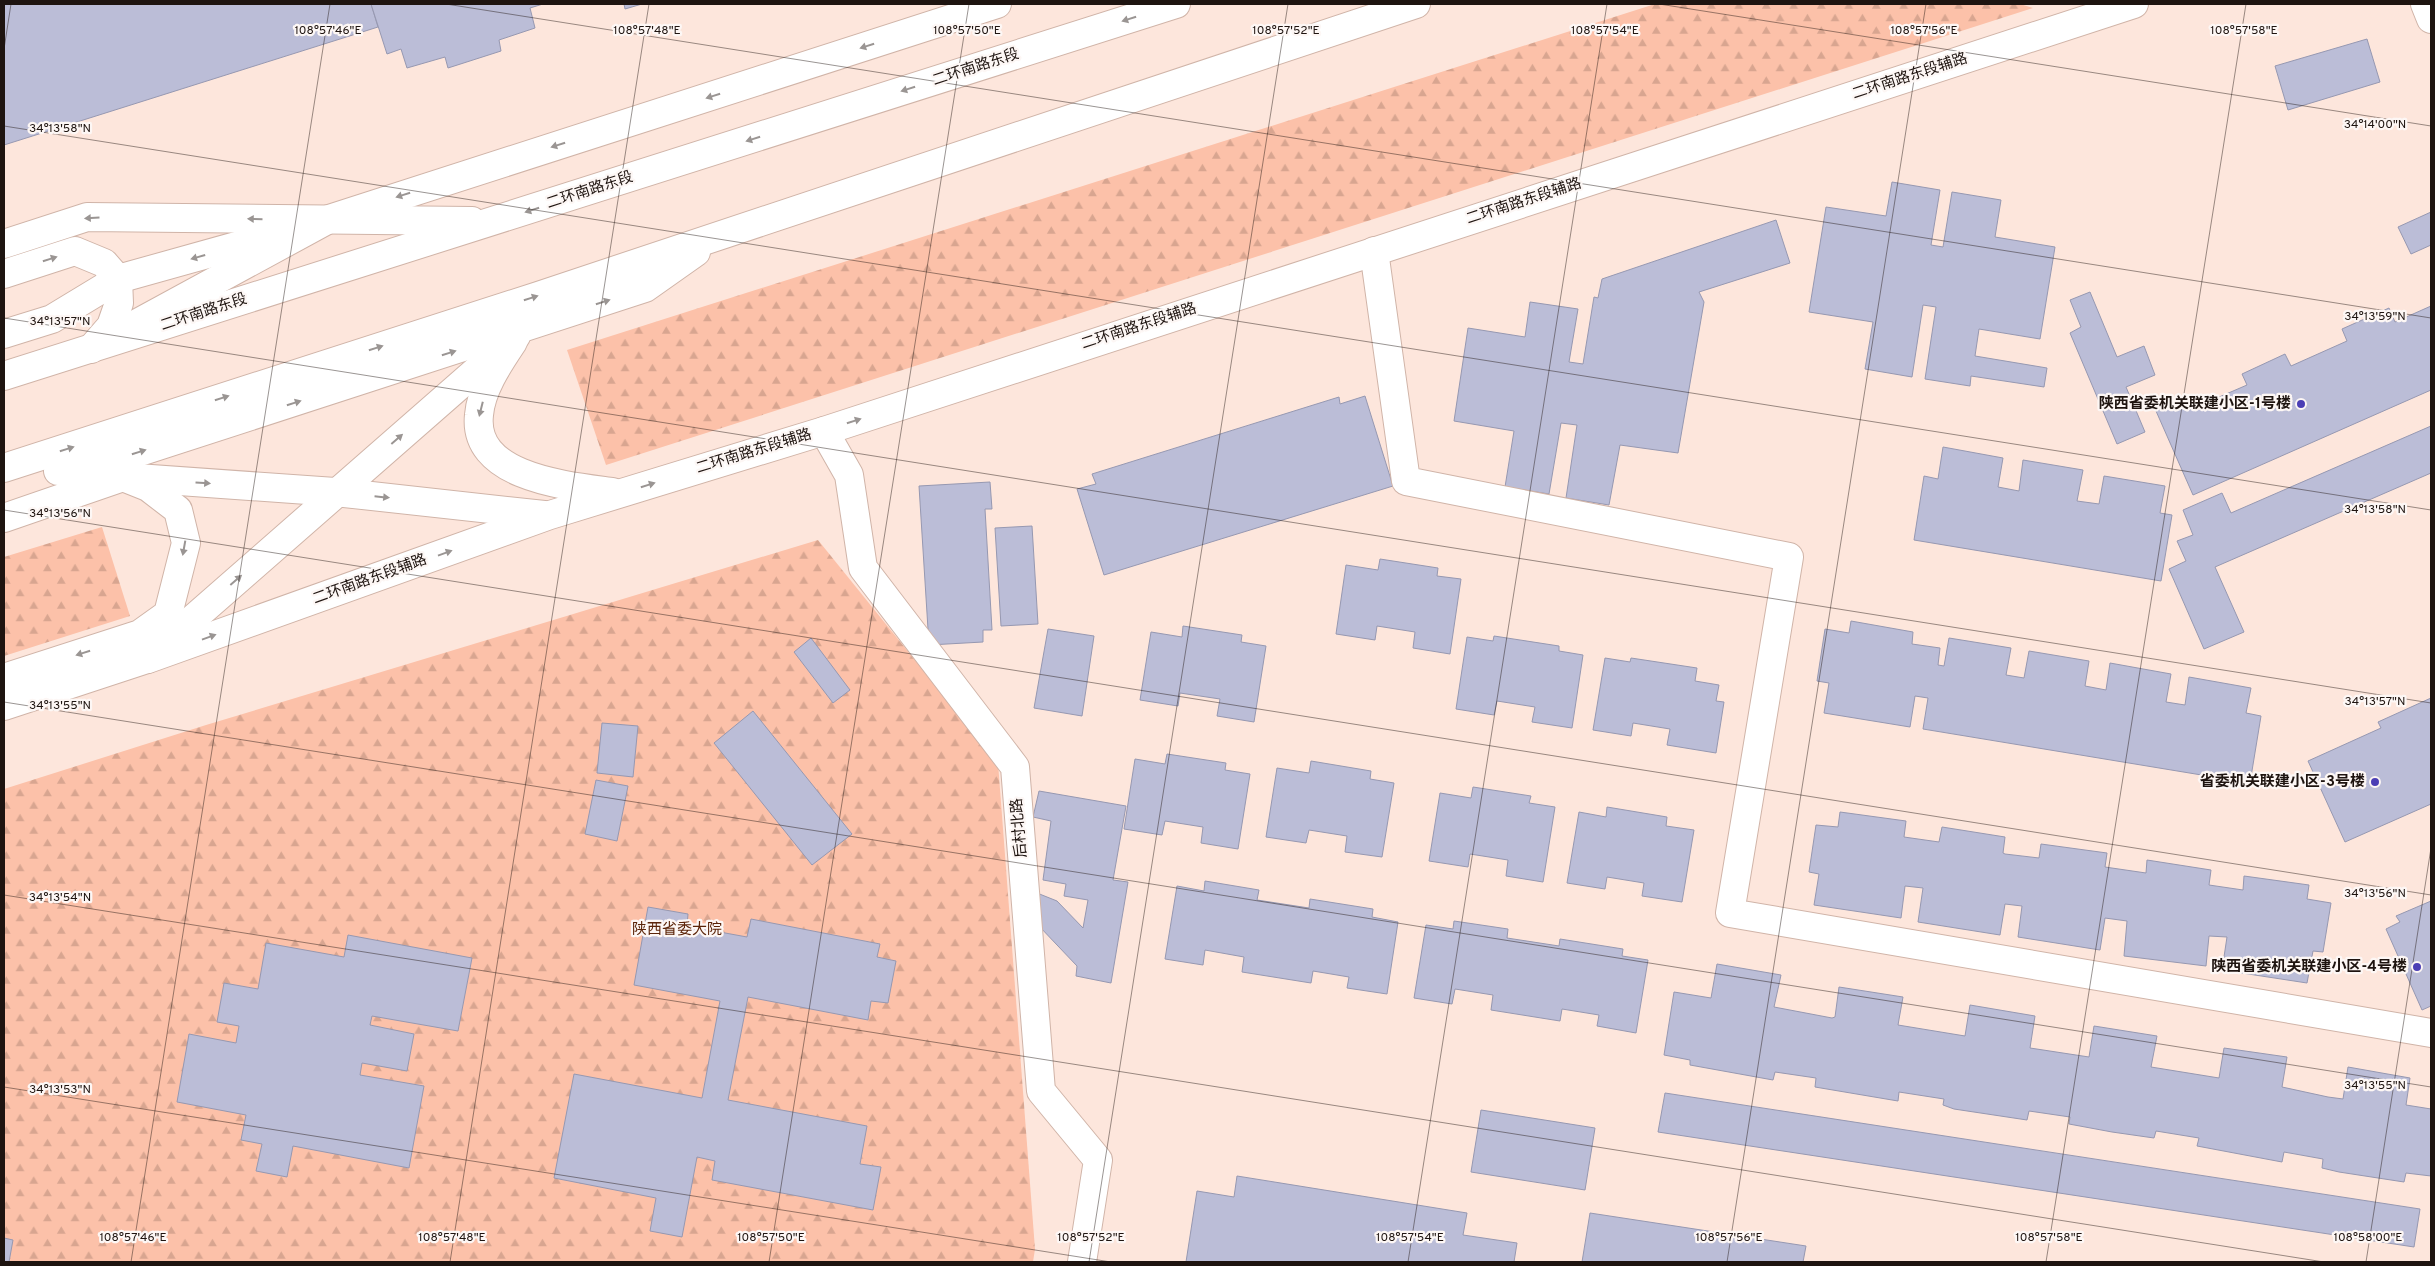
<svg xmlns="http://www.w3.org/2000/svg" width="2435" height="1266" font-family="Overpass,'Noto Sans SC',sans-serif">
  <defs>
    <pattern id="forest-firs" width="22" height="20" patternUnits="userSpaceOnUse" patternTransform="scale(1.25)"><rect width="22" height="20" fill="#fcc1a9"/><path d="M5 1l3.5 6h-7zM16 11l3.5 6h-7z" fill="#d8a590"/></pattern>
  </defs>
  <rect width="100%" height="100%" fill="#fde6dc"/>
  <!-- forest -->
  <g fill="url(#forest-firs)">
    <polygon points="1655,4 2020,4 2033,8 606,465 567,350"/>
    <polygon points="102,527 130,616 4,656 4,557"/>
    <polygon points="818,540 998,763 1035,1249 1033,1262 4,1262 4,789 206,725"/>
  </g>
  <!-- building -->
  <g fill="#bbbdd7" stroke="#9698b1">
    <polygon points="4,4 371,4 378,27 4,145"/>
    <polygon points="371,4 543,4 530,8 535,28 499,40 501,51 448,68 445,57 407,68 401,49 387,54"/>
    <polygon points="624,4 642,4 625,9"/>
    <polygon points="2367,39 2380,82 2288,110 2275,66"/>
    <polygon points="1892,182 1940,190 1931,245 1943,247 1952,192 2001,200 1995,237 2055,247 2040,339 1979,329 1975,356 2047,368 2044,387 1971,376 1970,386 1925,379 1936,307 1923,305 1912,377 1865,369 1873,322 1809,312 1826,207 1886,216"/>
    <polygon points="2431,212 2431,245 2411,254 2398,227"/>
    <polygon points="1776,220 1790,263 1699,292 1704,302 1678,453 1620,445 1609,505 1566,498 1577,425 1561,423 1549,494 1505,487 1514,431 1454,421 1468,328 1525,337 1530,302 1578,309 1569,362 1583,364 1594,297 1598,298 1602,279"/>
    <polygon points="2090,292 2117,357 2144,346 2155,375 2126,387 2145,432 2117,444 2070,333 2081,327 2070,300"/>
    <polygon points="2431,306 2431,390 2193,495 2156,411 2184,398 2189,410 2247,385 2242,374 2285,354 2291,366 2347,341 2342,329 2389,308 2395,322"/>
    <polygon points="1365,396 1393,486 1104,575 1077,489 1096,484 1092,474 1339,397 1340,404"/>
    <polygon points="2431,426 2431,473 2215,567 2244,632 2204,649 2169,569 2186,561 2177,541 2193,535 2183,510 2222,493 2231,513"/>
    <polygon points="1943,447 2003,458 1998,487 2019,491 2023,460 2083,470 2077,501 2099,504 2104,476 2165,486 2160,513 2172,515 2161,581 1914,540 1924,476 1938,479"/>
    <polygon points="990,482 992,509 985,509 992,630 983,630 983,642 929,645 919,486"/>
    <polygon points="1032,526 1038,624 1001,626 995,528"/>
    <polygon points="1380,559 1438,568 1437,576 1461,579 1450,654 1413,648 1415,632 1377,626 1375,640 1336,634 1346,565 1378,570"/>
    <polygon points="1851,621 1913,632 1912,644 1940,648 1938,665 1944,666 1949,638 2011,648 2006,675 2024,678 2029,651 2089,661 2085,686 2106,690 2110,663 2171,674 2166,702 2185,705 2189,677 2251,688 2246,713 2261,716 2250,783 1923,729 1928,698 1915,696 1910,727 1824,713 1829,683 1817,681 1825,629 1849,633"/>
    <polygon points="1183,626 1242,635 1241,642 1266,646 1254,722 1217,716 1220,699 1180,693 1178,706 1140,700 1151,632 1182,637"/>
    <polygon points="1048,629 1094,636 1082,716 1034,708"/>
    <polygon points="1494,636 1559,646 1559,651 1583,655 1572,728 1532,722 1535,707 1497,701 1494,715 1456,709 1467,637 1493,641"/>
    <polygon points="811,638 850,690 833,703 794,652"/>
    <polygon points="1605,658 1630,662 1631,658 1697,668 1695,681 1719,685 1716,701 1724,702 1716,753 1667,745 1670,729 1633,723 1631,736 1593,730"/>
    <polygon points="2431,698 2431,804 2345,842 2308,761 2381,728 2378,722"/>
    <polygon points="753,711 852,834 812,865 714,743"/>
    <polygon points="602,723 638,726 633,777 597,773"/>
    <polygon points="1167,754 1226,763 1225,770 1250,774 1238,849 1201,843 1203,827 1165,821 1162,835 1124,829 1135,759 1165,764"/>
    <polygon points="1311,761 1371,771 1370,779 1394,783 1382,857 1345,852 1347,836 1309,830 1306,843 1266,837 1277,768 1309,773"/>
    <polygon points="596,780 628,786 617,841 585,834"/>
    <polygon points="1473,787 1531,796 1529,803 1555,807 1543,882 1506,876 1508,860 1470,854 1468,867 1429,861 1440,793 1471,798"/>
    <polygon points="1039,791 1126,806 1113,880 1128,882 1111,983 1076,976 1077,966 1038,925 1037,893 1057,901 1083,928 1088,900 1064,896 1066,884 1043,880 1051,821 1033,817"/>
    <polygon points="1607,807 1667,817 1666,826 1694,830 1682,902 1642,896 1644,883 1607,877 1605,889 1567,883 1579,812 1606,817"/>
    <polygon points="1840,812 1906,821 1904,837 1939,842 1942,827 2005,837 2003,853 2005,854 2039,858 2041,844 2107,853 2105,867 2146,873 2147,860 2211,870 2209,885 2243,890 2244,876 2309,885 2307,899 2331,903 2323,952 2313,951 2307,983 2222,970 2227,937 2209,936 2206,966 2124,956 2127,921 2105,918 2100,950 2018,937 2022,906 2005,904 2000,935 1918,922 1923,888 1905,886 1901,918 1814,905 1819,874 1809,872 1816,825 1838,827"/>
    <polygon points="1205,881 1259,890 1257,900 1309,908 1310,899 1373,909 1372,917 1398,922 1387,994 1347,988 1349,977 1313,971 1311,983 1242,972 1244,957 1205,950 1203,965 1165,959 1177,886 1204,891"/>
    <polygon points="2431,901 2431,1006 2422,1010 2386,929 2400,922 2396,916"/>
    <polygon points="648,907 688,914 687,926 747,937 751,919 880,944 877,957 896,961 888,1003 871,1001 868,1020 748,997 728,1100 867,1126 860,1164 881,1167 873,1210 712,1180 715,1161 697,1157 682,1237 650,1231 656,1198 554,1178 574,1074 702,1098 720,1001 634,985"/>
    <polygon points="1454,921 1508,929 1507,938 1559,946 1560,939 1623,949 1622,956 1648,960 1636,1033 1597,1026 1599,1015 1562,1009 1560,1021 1491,1010 1493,995 1455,989 1452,1004 1414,998 1426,925 1453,929"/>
    <polygon points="348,935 472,958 458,1031 372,1016 370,1025 414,1034 407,1071 362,1063 360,1075 424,1086 409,1168 293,1146 287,1177 256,1171 262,1144 241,1140 246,1115 177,1102 189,1034 236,1043 239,1026 217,1022 224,983 258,989 266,943 344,957"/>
    <polygon points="1717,964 1781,975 1774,1007 1832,1018 1835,1017 1839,987 1903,997 1898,1025 1965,1036 1970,1005 2035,1016 2030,1048 2089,1057 2094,1026 2157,1036 2151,1067 2219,1078 2224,1048 2287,1057 2282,1087 2328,1097 2343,1099 2348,1067 2410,1078 2406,1105 2431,1109 2431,1176 2406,1173 2404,1182 2339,1172 2322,1168 2323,1159 2284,1152 2282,1162 2197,1146 2199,1138 2156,1131 2154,1138 2112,1132 2069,1124 2070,1117 2029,1111 2027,1120 1954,1109 1943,1105 1944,1099 1899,1092 1898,1101 1815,1087 1816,1078 1775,1072 1773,1080 1690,1065 1690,1060 1664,1055 1674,992 1711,998"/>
    <polygon points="1665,1093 2420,1209 2414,1247 1658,1132"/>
    <polygon points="1481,1110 1595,1128 1585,1190 1471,1172"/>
    <polygon points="1237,1176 1467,1213 1463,1235 1517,1243 1514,1262 1186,1262 1197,1191 1234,1197"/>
    <polygon points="1590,1213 1806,1246 1803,1262 1582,1262"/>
    <polygon points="4,1238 13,1240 9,1262 4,1262"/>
  </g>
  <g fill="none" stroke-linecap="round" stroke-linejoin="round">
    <defs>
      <g id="minor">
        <polyline points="2425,4 2431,19"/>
        <polyline points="1374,251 1406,481 1789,557 1730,913 2431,1033"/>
        <polyline points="824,431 849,475 863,568 1015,767 1041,1091 1098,1160 1082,1262"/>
      </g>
      <g id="major">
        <polyline points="123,331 329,219 997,4"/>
        <polyline points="4,334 52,319 118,279 279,234"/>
        <path d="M513 342C499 363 481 389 479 415 472 478 569 486 613 492"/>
        <polyline points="4,518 123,477 335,492 544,515"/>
        <polyline points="148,659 550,515 824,431 2134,4"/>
      </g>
      <g id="highway">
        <polyline points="4,244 87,217 472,221"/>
        <polyline points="4,274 75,251 104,263 118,279 119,303 111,326 91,349"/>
        <polyline points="4,376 1176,4"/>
        <polyline points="4,468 538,296 1416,4"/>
        <polyline points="58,471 118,459 645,288 696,252"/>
        <polyline points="4,678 140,634 168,614 186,543 178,510 148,487 123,477 88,474"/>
        <polyline points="4,706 147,659 516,336"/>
      </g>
    </defs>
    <!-- minor casing -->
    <use href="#minor" stroke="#d0b4a8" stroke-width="30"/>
    <!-- major casing -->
    <use href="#major" stroke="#d0b4a8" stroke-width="30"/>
    <!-- highway casing -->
    <use href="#highway" stroke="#d0b4a8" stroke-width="30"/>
    <!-- minor -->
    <use href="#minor" stroke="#fff" stroke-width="28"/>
    <!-- major -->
    <use href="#major" stroke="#fff" stroke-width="28"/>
    <!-- highway -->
    <use href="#highway" stroke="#fff" stroke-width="28"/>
  </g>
  <!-- one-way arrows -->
  <defs><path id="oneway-solid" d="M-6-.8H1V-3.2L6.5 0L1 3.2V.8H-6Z" transform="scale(1.25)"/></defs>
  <g fill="#9a9593">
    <use href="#oneway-solid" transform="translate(1129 19) rotate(162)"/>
    <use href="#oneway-solid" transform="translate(867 46) rotate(162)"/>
    <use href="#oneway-solid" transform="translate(908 89) rotate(162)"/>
    <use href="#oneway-solid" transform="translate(713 96) rotate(162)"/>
    <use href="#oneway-solid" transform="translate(753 139) rotate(162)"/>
    <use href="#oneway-solid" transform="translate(558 145) rotate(162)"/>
    <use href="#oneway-solid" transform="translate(403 195) rotate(162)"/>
    <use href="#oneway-solid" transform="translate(532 210) rotate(162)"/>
    <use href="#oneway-solid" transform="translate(92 218) rotate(177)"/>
    <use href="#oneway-solid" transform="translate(255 219) rotate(-179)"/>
    <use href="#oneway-solid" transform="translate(198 257) rotate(164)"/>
    <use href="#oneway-solid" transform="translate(50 259) rotate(-18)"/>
    <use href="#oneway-solid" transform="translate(531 298) rotate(-18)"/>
    <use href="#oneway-solid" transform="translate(603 302) rotate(-18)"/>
    <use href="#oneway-solid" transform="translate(376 348) rotate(-18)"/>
    <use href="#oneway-solid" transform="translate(449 353) rotate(-18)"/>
    <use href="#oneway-solid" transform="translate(222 398) rotate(-18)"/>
    <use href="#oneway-solid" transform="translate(294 403) rotate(-18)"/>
    <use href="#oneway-solid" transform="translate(481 409) rotate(104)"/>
    <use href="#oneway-solid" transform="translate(854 421) rotate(-18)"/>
    <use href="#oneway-solid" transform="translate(397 439) rotate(-41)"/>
    <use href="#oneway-solid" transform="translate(67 449) rotate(-17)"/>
    <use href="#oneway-solid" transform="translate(139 452) rotate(-18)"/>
    <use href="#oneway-solid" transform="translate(203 483) rotate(4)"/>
    <use href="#oneway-solid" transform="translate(648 485) rotate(-17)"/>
    <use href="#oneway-solid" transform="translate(382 497) rotate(6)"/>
    <use href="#oneway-solid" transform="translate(184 548) rotate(100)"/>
    <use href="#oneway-solid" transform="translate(445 553) rotate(-20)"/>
    <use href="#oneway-solid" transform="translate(236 580) rotate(-41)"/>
    <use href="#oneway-solid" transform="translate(209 637) rotate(-20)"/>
    <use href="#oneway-solid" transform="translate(83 653) rotate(162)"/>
  </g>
  <!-- ticks -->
  <path fill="none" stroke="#1e1410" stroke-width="1" stroke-opacity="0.45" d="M446 4 2431 318M1659 4 2431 126M4 49 11 4M4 126 2431 510M4 318 2431 703M4 510 2431 895M4 702 2431 1087M4 895 2324 1262M4 1087 1111 1262M131 1262 330 4M450 1262 649 4M769 1262 969 4M1089 1262 1288 4M1408 1262 1607 4M1727 1262 1926 4M2046 1262 2246 4M2366 1262 2431 848"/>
  <!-- markers -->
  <g fill="#4b3eb5" stroke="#fdf7f5" stroke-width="2">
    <circle cx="2301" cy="404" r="5"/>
    <circle cx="2375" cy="782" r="5"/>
    <circle cx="2417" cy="967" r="5"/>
  </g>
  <g text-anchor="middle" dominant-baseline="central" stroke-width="4.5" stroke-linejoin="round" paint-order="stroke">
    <!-- street labels -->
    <g font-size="15" fill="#1e1410" stroke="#fdf7f5">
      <text transform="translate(976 68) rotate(-18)">二环南路东段</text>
      <text transform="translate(1910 77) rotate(-18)">二环南路东段辅路</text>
      <text transform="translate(590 191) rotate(-18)">二环南路东段</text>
      <text transform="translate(1524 202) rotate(-18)">二环南路东段辅路</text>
      <text transform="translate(204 313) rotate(-18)">二环南路东段</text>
      <text transform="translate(1139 327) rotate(-18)">二环南路东段辅路</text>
      <text transform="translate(754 452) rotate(-17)">二环南路东段辅路</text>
      <text transform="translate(370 580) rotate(-20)">二环南路东段辅路</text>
      <text transform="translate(1020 828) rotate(-95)">后村北路</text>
    </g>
    <!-- poi labels -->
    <g font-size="15" font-weight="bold" fill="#1e1410" stroke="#fdf7f5" text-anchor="end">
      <text x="2291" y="404">陕西省委机关联建小区-1号楼</text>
      <text x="2365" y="782">省委机关联建小区-3号楼</text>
      <text x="2407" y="967">陕西省委机关联建小区-4号楼</text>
    </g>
    <!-- park labels -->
    <g font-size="15" fill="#5b2409" stroke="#fdf7f5">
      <text x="677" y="930">陕西省委大院</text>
    </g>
  </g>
  <g font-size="12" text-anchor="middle" fill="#1e1410" stroke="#fdf7f5" stroke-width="4.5" stroke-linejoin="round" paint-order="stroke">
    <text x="328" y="34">108°57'46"E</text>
    <text x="647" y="34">108°57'48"E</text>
    <text x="967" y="34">108°57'50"E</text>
    <text x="1286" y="34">108°57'52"E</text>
    <text x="1605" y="34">108°57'54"E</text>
    <text x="1924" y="34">108°57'56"E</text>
    <text x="2244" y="34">108°57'58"E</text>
    <text x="2375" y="128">34°14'00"N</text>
    <text x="60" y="132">34°13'58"N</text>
    <text x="2375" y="320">34°13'59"N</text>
    <text x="60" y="325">34°13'57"N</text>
    <text x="2375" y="513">34°13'58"N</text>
    <text x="60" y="517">34°13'56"N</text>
    <text x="2375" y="705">34°13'57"N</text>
    <text x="60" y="709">34°13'55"N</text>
    <text x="2375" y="897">34°13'56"N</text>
    <text x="60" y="901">34°13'54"N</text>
    <text x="2375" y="1089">34°13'55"N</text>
    <text x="60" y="1093">34°13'53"N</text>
    <text x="133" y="1241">108°57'46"E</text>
    <text x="452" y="1241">108°57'48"E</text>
    <text x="771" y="1241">108°57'50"E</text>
    <text x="1091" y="1241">108°57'52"E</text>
    <text x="1410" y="1241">108°57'54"E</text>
    <text x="1729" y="1241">108°57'56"E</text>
    <text x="2049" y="1241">108°57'58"E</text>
    <text x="2368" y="1241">108°58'00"E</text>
  </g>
  <!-- border -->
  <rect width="2435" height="1266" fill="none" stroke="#1e1410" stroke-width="10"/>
</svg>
